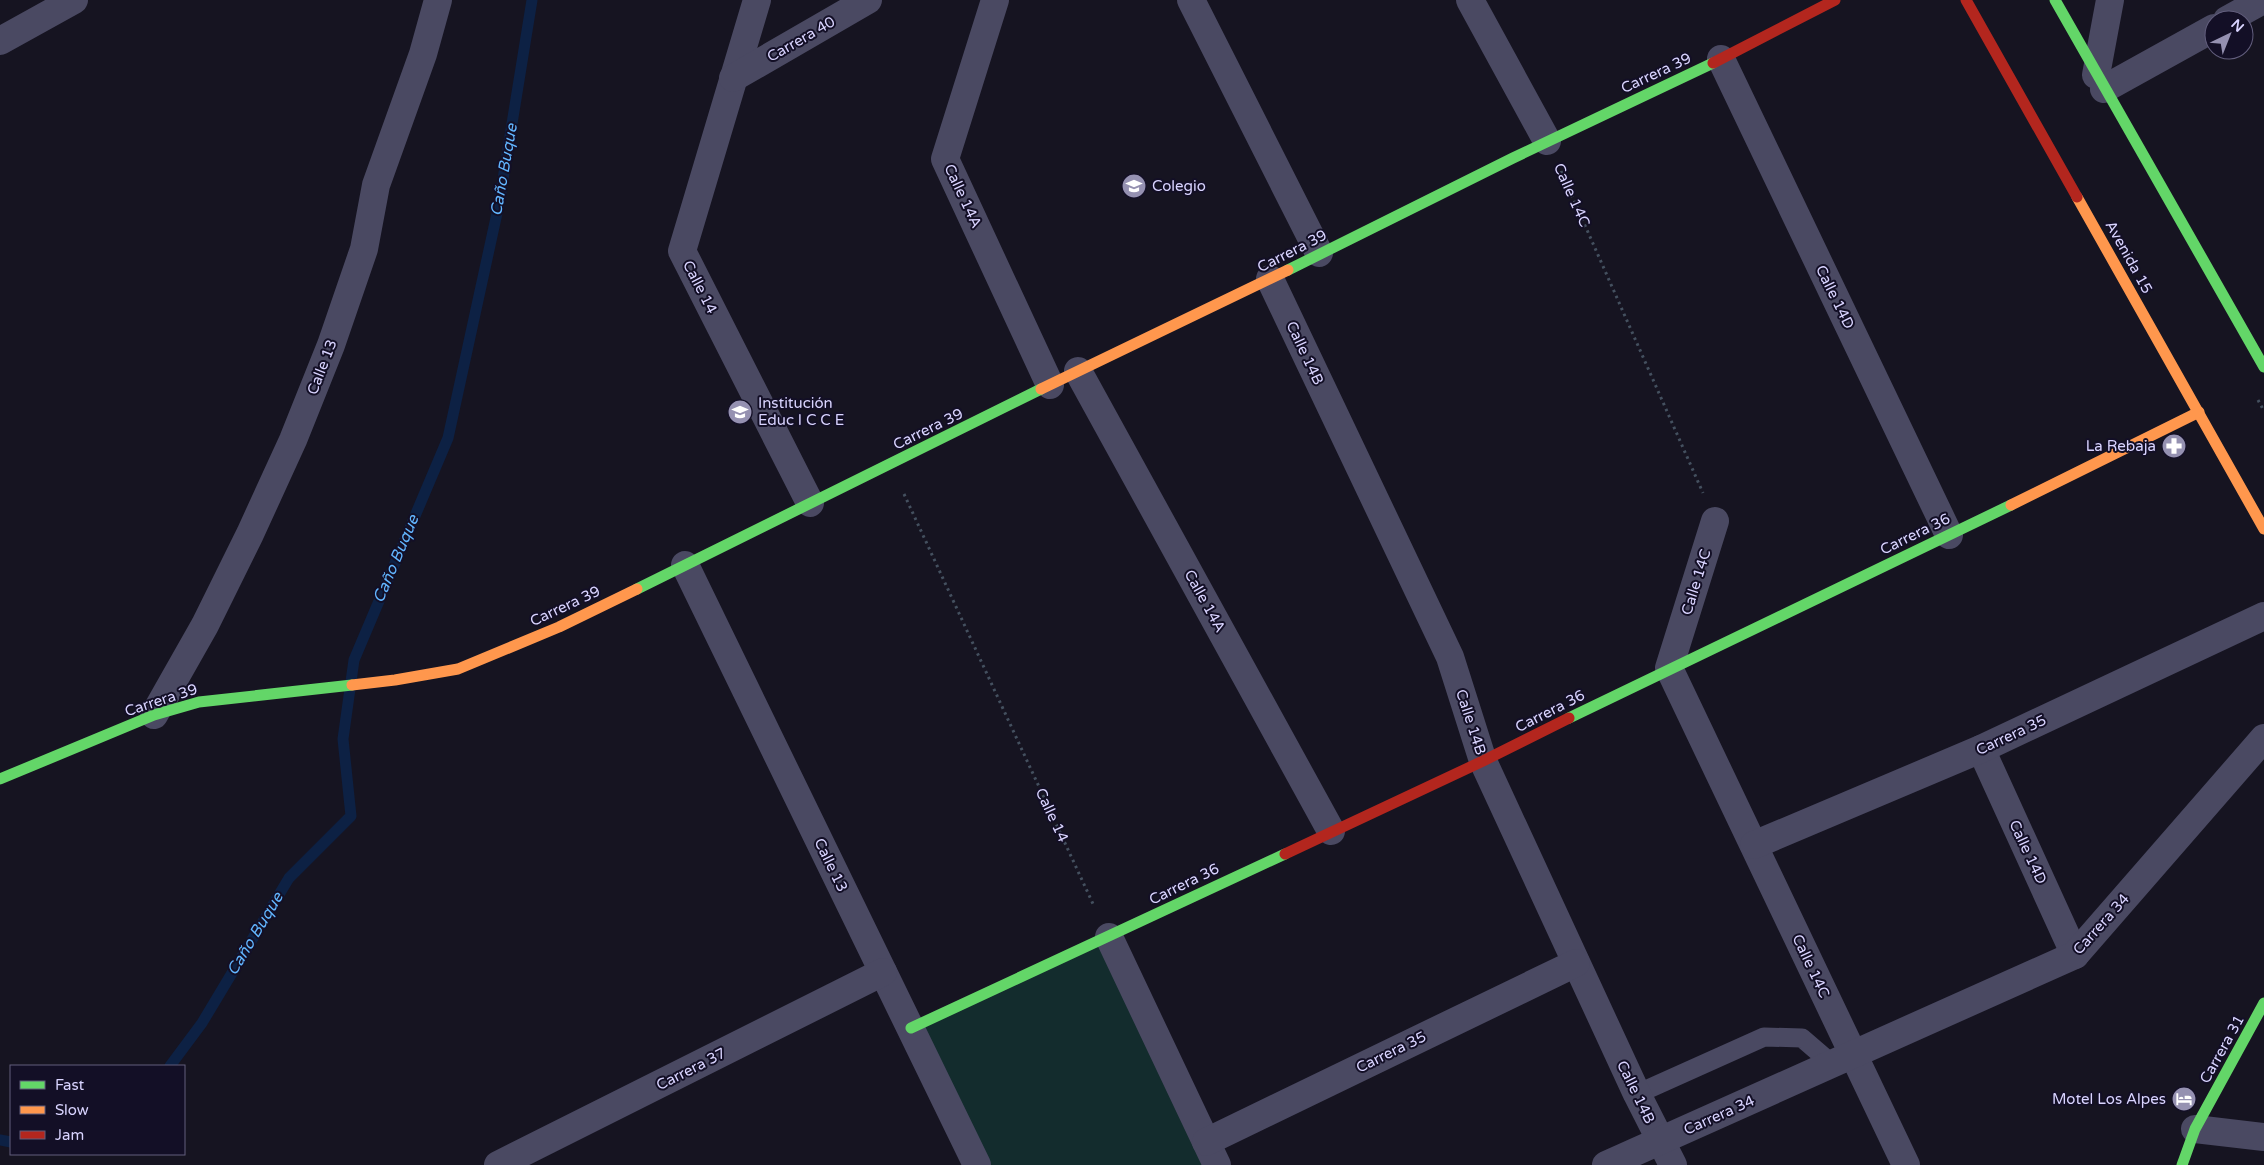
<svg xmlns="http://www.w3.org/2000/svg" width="2264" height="1165" font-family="'Varela Round',sans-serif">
  <rect width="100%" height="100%" fill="#161421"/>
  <!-- park -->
  <polygon fill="#132c2d" points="1109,937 1217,1165 978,1165 911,1028"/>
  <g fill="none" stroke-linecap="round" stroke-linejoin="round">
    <!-- stream -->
    <g stroke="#0d2144" stroke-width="11">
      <polyline points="170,1066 202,1023 289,878 351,816 343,739 354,660 448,438 499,204 532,0"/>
      <polyline points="0,1140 11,1142"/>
    </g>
    <!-- path -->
    <g stroke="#44505f" stroke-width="3" stroke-dasharray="2.5 4" stroke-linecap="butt">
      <polyline points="1561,171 1703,493"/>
      <polyline points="2258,400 2264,411"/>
      <polyline points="904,494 1094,906"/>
    </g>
    <!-- lane -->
    <polyline stroke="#4a4962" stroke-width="19" points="1637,1094 1764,1037 1802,1038 1831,1063"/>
    <!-- street -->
    <g stroke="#4a4962" stroke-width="28">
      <polyline points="757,0 682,251 810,503"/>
      <polyline points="995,0 945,159 1050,385"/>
      <polyline points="1191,0 1319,253"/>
      <polyline points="1470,0 1547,141"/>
      <polyline points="2227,20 2263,0"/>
      <polyline points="0,41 74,0"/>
      <polyline points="1721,59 1949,535"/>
      <polyline points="2096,75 2110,0"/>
      <polyline points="733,78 868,0"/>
      <polyline points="2104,89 2214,28"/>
      <polyline points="1270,279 1450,657 1483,761 1637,1094 1673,1165"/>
      <polyline points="1078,371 1331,831"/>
      <polyline points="1715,521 1669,668 1906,1165"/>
      <polyline points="685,565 977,1165"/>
      <polyline points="154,715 205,625 250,534 293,440 331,345 364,249 376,185 423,54 438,0"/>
      <polyline points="1981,749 2075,955"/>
      <polyline points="1754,845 1981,749 2264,616"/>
      <polyline points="1109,937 1217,1165"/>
      <polyline points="2195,1129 2264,1137"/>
      <polyline points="1206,1142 1576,963"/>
      <polyline points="498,1165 883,972"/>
      <polyline points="1606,1165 2075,955 2264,738"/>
    </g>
    <!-- fast -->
    <g stroke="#63d668" stroke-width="11">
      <polyline points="2055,0 2264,367"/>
      <polyline points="1288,270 1513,158 1713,63"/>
      <polyline points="637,589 1041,389"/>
      <polyline points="1569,718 2011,505"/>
      <polyline points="0,779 154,715 199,702 352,685"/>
      <polyline points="911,1028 1285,854"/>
      <polyline points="2182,1165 2195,1129 2264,1003"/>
    </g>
    <!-- slow -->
    <g stroke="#ff974d" stroke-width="11">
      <polyline points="2077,197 2264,529"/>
      <polyline points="1041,389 1288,270"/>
      <polyline points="2011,505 2199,412"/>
      <polyline points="352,685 395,680 458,669 559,627 637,589"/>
    </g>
    <!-- jam -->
    <g stroke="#b3261e" stroke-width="11">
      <polyline points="1966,0 2077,197"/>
      <polyline points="1713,63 1835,0"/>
      <polyline points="1285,854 1483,761 1569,718"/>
    </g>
  </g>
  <!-- icons -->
  <defs>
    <symbol id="school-disc" viewBox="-11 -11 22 22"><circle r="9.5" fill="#9591b1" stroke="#130f26"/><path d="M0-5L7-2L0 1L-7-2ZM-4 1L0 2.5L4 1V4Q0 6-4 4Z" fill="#fff"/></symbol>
    <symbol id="pharmacy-disc" viewBox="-11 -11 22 22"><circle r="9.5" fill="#9591b1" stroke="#130f26"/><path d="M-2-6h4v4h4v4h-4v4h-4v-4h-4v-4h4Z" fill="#fff"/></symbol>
    <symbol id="hotel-disc" viewBox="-11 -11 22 22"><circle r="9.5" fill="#9591b1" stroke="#130f26"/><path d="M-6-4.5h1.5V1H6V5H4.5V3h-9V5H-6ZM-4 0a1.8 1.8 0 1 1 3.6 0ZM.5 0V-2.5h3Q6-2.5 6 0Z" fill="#fff"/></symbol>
  </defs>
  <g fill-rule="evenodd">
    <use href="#school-disc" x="1120" y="172" width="28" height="28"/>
    <use href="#school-disc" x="726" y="398" width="28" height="28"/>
    <use href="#pharmacy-disc" x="2160" y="432" width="28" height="28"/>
    <use href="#hotel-disc" x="2170" y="1085" width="28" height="28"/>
  </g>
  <g text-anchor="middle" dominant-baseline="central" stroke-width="4" stroke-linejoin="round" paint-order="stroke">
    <!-- street labels -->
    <g font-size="15" fill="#d9d4ff" stroke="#130f26">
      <text transform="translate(801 39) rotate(-30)">Carrera 40</text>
      <text transform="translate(1656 73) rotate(-25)">Carrera 39</text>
      <text transform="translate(1572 195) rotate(66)">Calle 14C</text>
      <text transform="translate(963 196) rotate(65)">Calle 14A</text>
      <text transform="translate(1292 251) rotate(-27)">Carrera 39</text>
      <text transform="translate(2129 257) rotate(61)">Avenida 15</text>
      <text transform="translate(700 287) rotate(63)">Calle 14</text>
      <text transform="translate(1835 297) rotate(64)">Calle 14D</text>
      <text transform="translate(1305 353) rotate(65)">Calle 14B</text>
      <text transform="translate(322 367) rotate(-69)">Calle 13</text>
      <text transform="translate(928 429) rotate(-26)">Carrera 39</text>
      <text transform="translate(1915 534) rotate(-26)">Carrera 36</text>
      <text transform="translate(1696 582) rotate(-73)">Calle 14C</text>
      <text transform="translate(1205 601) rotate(61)">Calle 14A</text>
      <text transform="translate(565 606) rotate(-25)">Carrera 39</text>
      <text transform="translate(161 700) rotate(-18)">Carrera 39</text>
      <text transform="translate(1550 711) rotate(-27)">Carrera 36</text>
      <text transform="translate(1471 722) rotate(72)">Calle 14B</text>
      <text transform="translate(2011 735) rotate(-25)">Carrera 35</text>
      <text transform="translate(1052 815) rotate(65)">Calle 14</text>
      <text transform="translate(2028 852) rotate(65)">Calle 14D</text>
      <text transform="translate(831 865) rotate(64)">Calle 13</text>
      <text transform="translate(1184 884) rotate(-26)">Carrera 36</text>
      <text transform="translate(2101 924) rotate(-48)">Carrera 34</text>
      <text transform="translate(1811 966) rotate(65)">Calle 14C</text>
      <text transform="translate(2222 1049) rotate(-61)">Carrera 31</text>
      <text transform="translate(1391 1052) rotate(-26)">Carrera 35</text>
      <text transform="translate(691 1069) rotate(-27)">Carrera 37</text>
      <text transform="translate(1636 1092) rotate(64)">Calle 14B</text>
      <text transform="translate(1719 1115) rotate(-24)">Carrera 34</text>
    </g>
    <!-- poi labels -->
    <g font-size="15" fill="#d9d4ff" stroke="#130f26" text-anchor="start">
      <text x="1152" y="186">Colegio</text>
      <text x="758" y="403">Institución<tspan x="758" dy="17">Educ I C C E</tspan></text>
      <text x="2156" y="446" text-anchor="end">La Rebaja</text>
      <text x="2166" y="1099" text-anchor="end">Motel Los Alpes</text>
    </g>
    <!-- water labels -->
    <g font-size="16" font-style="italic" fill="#62b6ff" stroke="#130f26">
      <text transform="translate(504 170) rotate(-80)">Caño Buque</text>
      <text transform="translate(396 559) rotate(-67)">Caño Buque</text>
      <text transform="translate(255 934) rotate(-59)">Caño Buque</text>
    </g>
  </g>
  <!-- legend -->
  <rect x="10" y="1065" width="175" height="90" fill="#130f26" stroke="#625e7d"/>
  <rect x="20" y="1081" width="25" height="8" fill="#63d668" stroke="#625e7d"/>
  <text x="55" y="1090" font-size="15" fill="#d9d4ff">Fast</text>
  <rect x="20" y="1106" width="25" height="8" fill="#ff974d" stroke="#625e7d"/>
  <text x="55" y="1115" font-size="15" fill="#d9d4ff">Slow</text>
  <rect x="20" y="1131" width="25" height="8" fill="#b3261e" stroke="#625e7d"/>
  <text x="55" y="1140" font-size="15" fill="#d9d4ff">Jam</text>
  <!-- north arrow -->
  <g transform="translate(2229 35) rotate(43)"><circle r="24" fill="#130f26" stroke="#625e7d"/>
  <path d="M0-4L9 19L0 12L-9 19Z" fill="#9591b1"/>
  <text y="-8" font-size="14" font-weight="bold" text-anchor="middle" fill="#d9d4ff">N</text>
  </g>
</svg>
